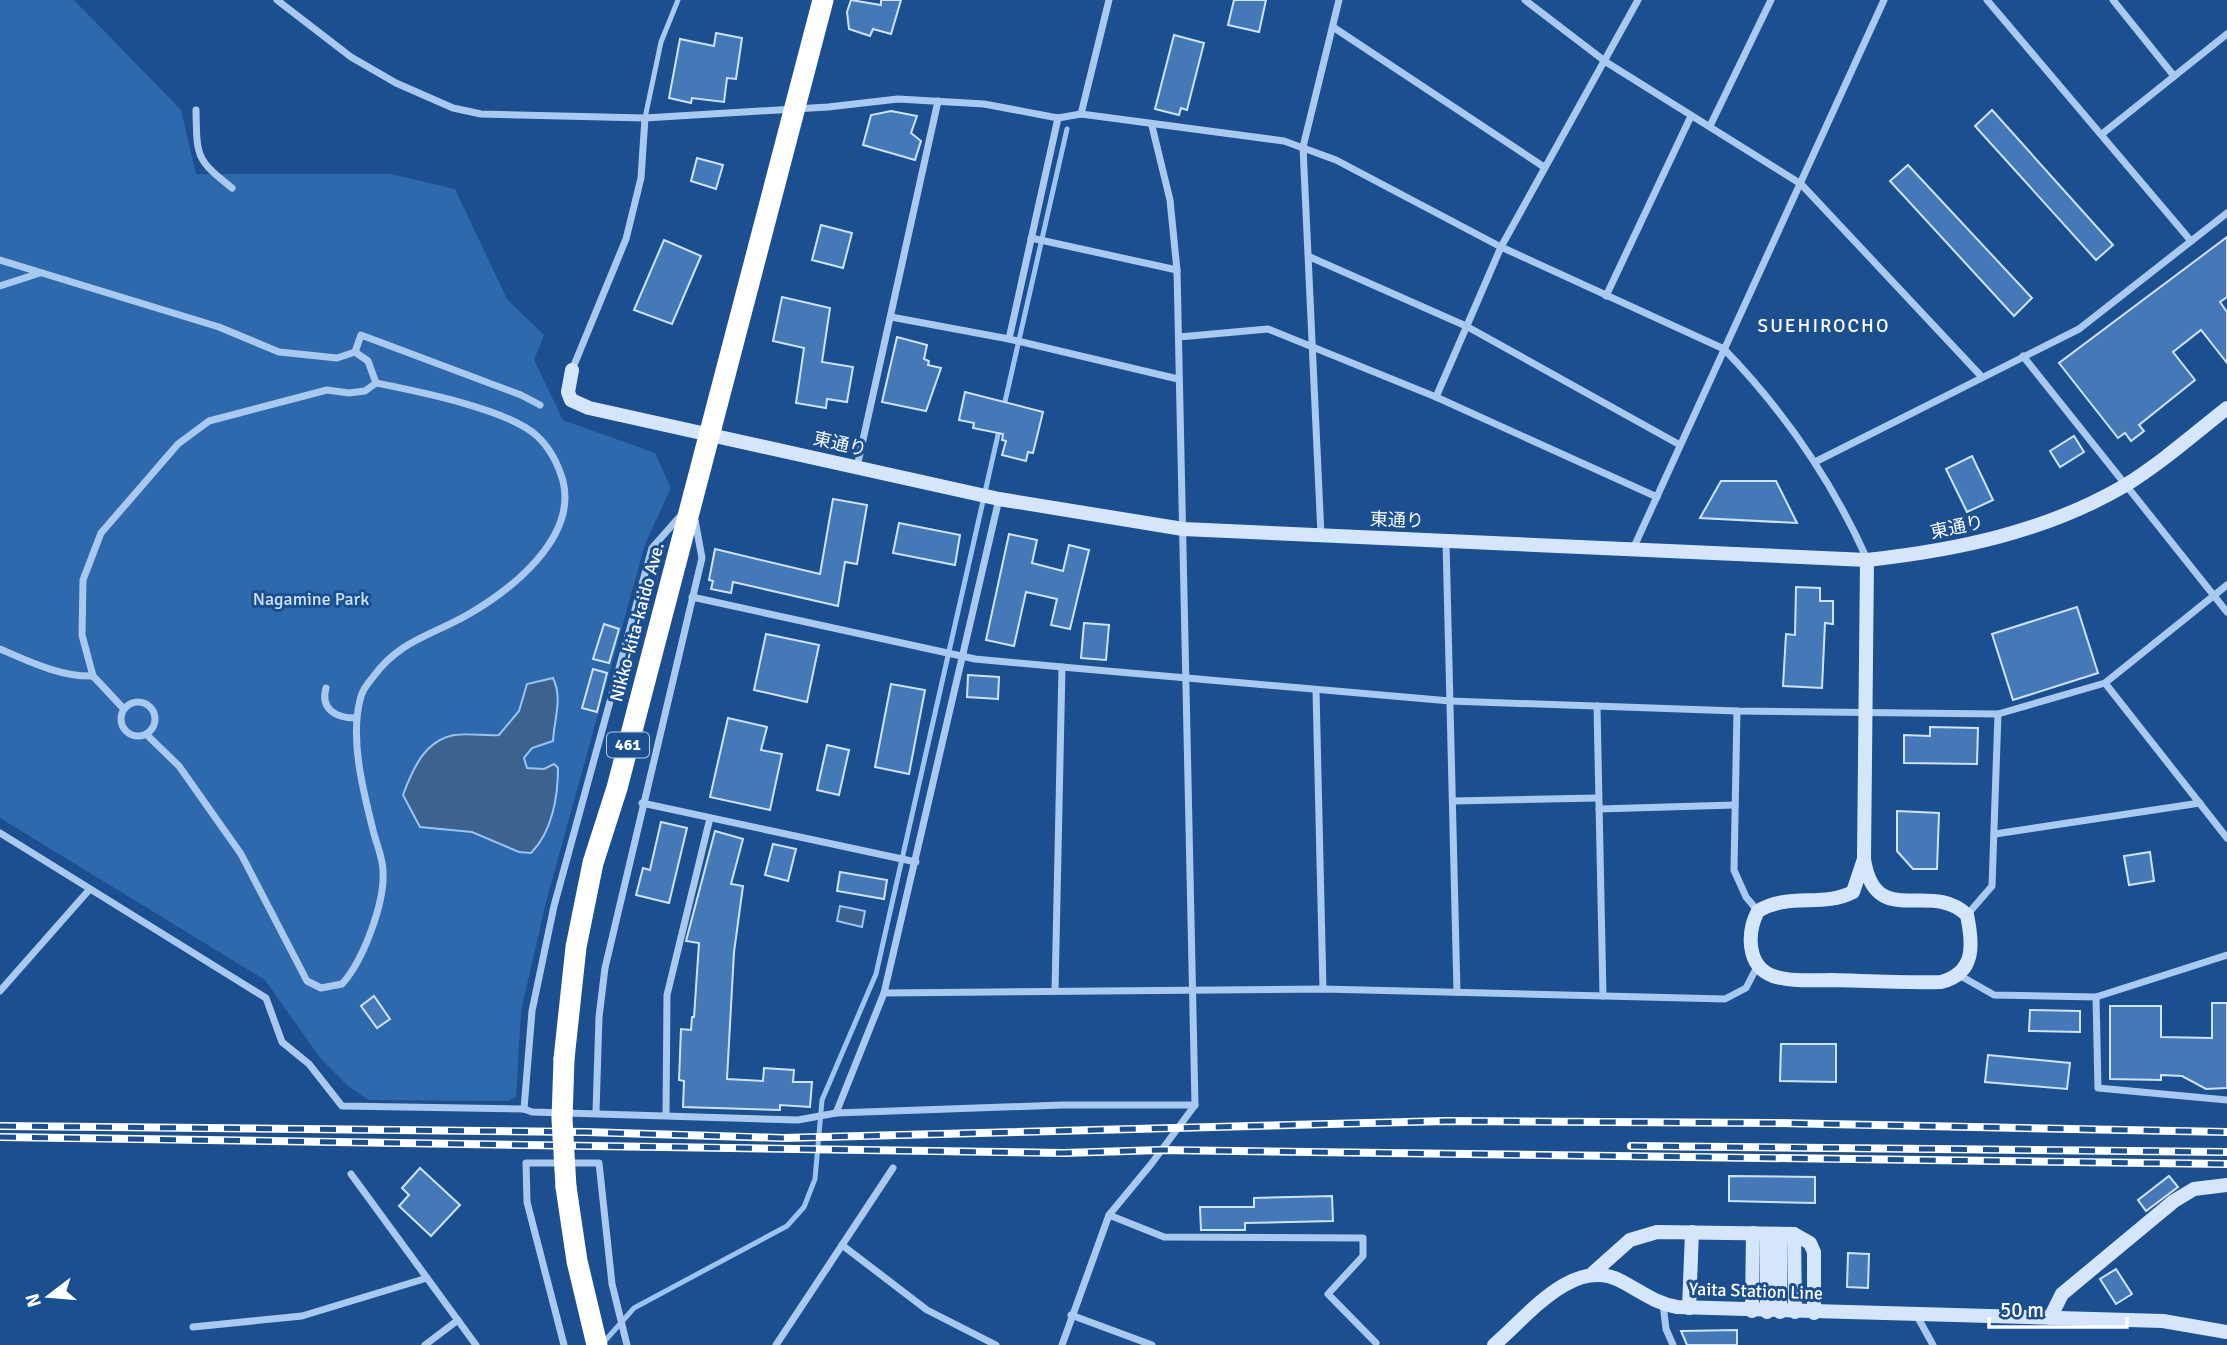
<svg xmlns="http://www.w3.org/2000/svg" width="2227" height="1345" font-family="Signika,'Noto Sans JP',sans-serif">
  <rect width="100%" height="100%" fill="#1b4f8f"/>
  <!-- green -->
  <polygon fill="#2e69ad" points="0,0 74,0 181,110 196,174 391,174 455,189 507,299 544,335 534,360 563,420 655,453 671,488 645,544 546,902 521,1011 516,1097 508,1101 369,1100 348,1086 321,1059 265,980 0,818"/>
  <!-- water -->
  <g fill="#3c6290" stroke="#9cc4f0" stroke-width="2">
    <path d="M553 678C563 698 554 720 553 741L532 748 524 758 527 768 544 769 554 764 558 768C558 797 552 832 531 853L519 852 472 832 420 827 403 795C412 771 424 740 455 735 468 733 485 736 499 735L519 711 527 684Z"/>
    <polygon points="840,906 865,911 862,927 837,921"/>
  </g>
  <g fill="none" stroke-linecap="round" stroke-linejoin="round">
    <!-- stream -->
    <g stroke="#9cc4f0" stroke-width="5">
      <polyline points="1004,406 1067,129"/>
      <polyline points="603,1343 634,1308 787,1226 804,1207 815,1179 822,1100 876,974 1000,426"/>
    </g>
  </g>
  <!-- building -->
  <g fill="#4478b7" stroke="#cfe3fa" stroke-width="2">
    <polygon points="851,0 881,5 881,0 901,0 891,34 873,29 870,36 849,29 847,12"/>
    <polygon points="1234,0 1266,0 1259,32 1228,25"/>
    <polygon points="716,33 742,38 736,79 727,78 724,102 692,98 691,103 669,98 680,39 714,46"/>
    <polygon points="1174,35 1204,43 1187,110 1181,108 1179,115 1155,109"/>
    <polygon points="1992,110 2113,245 2096,260 1975,126"/>
    <polygon points="891,111 917,116 911,133 921,141 915,160 863,145 871,115"/>
    <polygon points="697,158 723,165 716,189 691,181"/>
    <polygon points="1908,165 2032,298 2014,316 1890,181"/>
    <polygon points="821,225 852,233 843,268 812,260"/>
    <polygon points="2227,237 2227,297 2220,302 2227,312 2227,363 2201,330 2173,352 2195,380 2139,425 2144,431 2131,441 2125,433 2118,438 2059,363"/>
    <polygon points="664,240 701,256 672,324 634,310"/>
    <polygon points="782,297 830,308 822,362 853,367 847,402 827,399 826,408 796,403 804,348 773,341"/>
    <polygon points="897,337 927,345 924,359 929,361 928,365 941,368 926,411 882,402"/>
    <polygon points="965,392 1043,412 1033,453 1028,452 1026,461 1002,455 1006,441 1002,440 1003,434 973,428 974,423 959,420"/>
    <polygon points="2074,436 2084,452 2060,467 2050,451"/>
    <polygon points="1972,456 1993,500 1967,512 1946,469"/>
    <polygon points="1721,481 1776,481 1797,523 1700,518"/>
    <polygon points="833,499 867,505 857,564 845,562 838,606 733,582 731,593 711,589 713,581 709,580 715,549 820,574"/>
    <polygon points="899,523 960,535 955,565 893,553"/>
    <polygon points="1009,534 1037,540 1032,563 1063,571 1069,545 1089,550 1070,629 1051,625 1057,599 1026,592 1014,646 986,640"/>
    <polygon points="1796,587 1820,588 1820,601 1833,601 1833,624 1825,623 1822,688 1783,686 1786,634 1795,635"/>
    <polygon points="2077,607 2098,673 2013,700 1992,634"/>
    <polygon points="1084,623 1109,625 1106,660 1081,658"/>
    <polygon points="604,624 619,629 609,663 593,659"/>
    <polygon points="766,634 819,645 807,702 754,690"/>
    <polygon points="593,669 607,673 597,712 582,708"/>
    <polygon points="968,675 999,677 998,699 967,697"/>
    <polygon points="891,684 925,690 909,774 875,767"/>
    <polygon points="728,718 767,727 761,750 782,754 770,810 710,797"/>
    <polygon points="1930,727 1978,728 1977,764 1904,763 1904,735 1930,736"/>
    <polygon points="827,745 849,750 839,795 817,790"/>
    <polygon points="1897,811 1939,813 1937,869 1913,869 1897,851"/>
    <polygon points="661,822 687,828 669,903 636,895 643,868 650,870"/>
    <polygon points="715,831 743,839 731,884 743,886 734,952 727,1079 763,1081 764,1068 794,1070 793,1082 812,1082 810,1107 780,1105 780,1110 683,1107 684,1081 679,1080 681,1029 691,1030 692,1017 694,1017 699,943 686,941"/>
    <polygon points="773,844 796,849 788,881 765,875"/>
    <polygon points="2150,852 2154,881 2129,885 2124,856"/>
    <polygon points="840,872 887,880 884,899 837,891"/>
    <polygon points="374,996 390,1019 377,1028 361,1006"/>
    <polygon points="2212,1003 2227,1003 2227,1088 2206,1089 2182,1076 2161,1075 2161,1080 2110,1079 2110,1006 2161,1006 2161,1037 2212,1038"/>
    <polygon points="2030,1010 2080,1011 2080,1032 2029,1031"/>
    <polygon points="1781,1044 1836,1044 1836,1082 1780,1081"/>
    <polygon points="1988,1055 2070,1063 2067,1089 1985,1082"/>
    <polygon points="420,1168 460,1205 431,1236 399,1206 409,1195 402,1188"/>
    <polygon points="1729,1176 1815,1177 1815,1203 1729,1201"/>
    <polygon points="2169,1176 2178,1187 2146,1211 2138,1200"/>
    <polygon points="1332,1196 1333,1221 1245,1223 1245,1230 1201,1230 1200,1207 1254,1207 1254,1198"/>
    <polygon points="1848,1253 1869,1254 1868,1288 1847,1287"/>
    <polygon points="2116,1269 2132,1294 2116,1304 2100,1279"/>
    <polygon points="1737,1330 1737,1345 1687,1345 1681,1331"/>
  </g>
  <g fill="none" stroke-linecap="round" stroke-linejoin="round">
    <!-- lane -->
    <polyline stroke="#a9c9ee" stroke-width="5" points="645,118 661,42 678,0"/>
    <!-- street -->
    <g stroke="#a9c9ee" stroke-width="7">
      <path d="M277 0 351 57 396 83 453 108 481 114 645 118 828 107 898 99 984 104 1058 118 1081 114 1284 141 1336 160 1501 247 1724 349C1784 411 1832 481 1867 559"/>
      <polyline points="1525,0 1606,62 1801,184 1981,376"/>
      <polyline points="1987,0 2191,241"/>
      <polyline points="2113,0 2174,76"/>
      <polyline points="1333,27 1544,167"/>
      <path d="M196 110C197 156 195 159 232 188"/>
      <polyline points="1081,114 1109,0"/>
      <polyline points="1710,126 1771,0"/>
      <polyline points="2102,134 2227,34"/>
      <polyline points="1031,238 1177,270"/>
      <polyline points="1310,257 1466,326 1680,445"/>
      <polyline points="0,260 219,327 279,352 337,358 355,352 368,361 376,383"/>
      <polyline points="0,286 40,273"/>
      <polyline points="1606,296 1691,116"/>
      <polyline points="891,317 1009,339 1178,379"/>
      <polyline points="1179,337 1268,329 1436,397 1657,497"/>
      <polyline points="1009,339 1058,118"/>
      <polyline points="355,352 361,335 521,395 540,405"/>
      <polyline points="2023,356 2227,612"/>
      <polyline points="572,370 626,239 641,178 645,118"/>
      <polyline points="1436,397 1501,247 1638,0"/>
      <polyline points="1817,461 2079,329 2227,213"/>
      <polyline points="857,467 938,101"/>
      <polyline points="999,499 884,993 836,1113 1062,1105 1195,1105"/>
      <polyline points="1321,535 1303,147 1339,0"/>
      <polyline points="1446,541 1457,992"/>
      <polyline points="1633,549 1884,0"/>
      <polyline points="692,597 975,659 1062,667 1450,701 1737,711 1998,714 2105,683 2227,585"/>
      <path d="M0 649C30 662 61 677 93 676"/>
      <polyline points="2105,683 2227,838"/>
      <path d="M326 688C320 709 336 718 355 718"/>
      <polyline points="1316,690 1323,989"/>
      <circle cx="138" cy="719" r="17"/>
      <polyline points="1597,706 1603,996"/>
      <path d="M123 708 93 676 82 635 83 580 101 533 178 444 209 421 327 390 349 393 365 391 376 383C416 391 508 409 537 436 550 448 558 464 563 481 577 538 512 589 469 614 431 636 400 640 373 677 367 685 362 690 360 700 350 740 363 790 373 830 376 843 383 858 383 871 385 903 363 961 342 984L321 988 307 981 241 854 179 766 147 735"/>
      <polyline points="1737,711 1734,870 1746,897 1758,911"/>
      <polyline points="1453,801 1597,798"/>
      <polyline points="642,803 916,862"/>
      <polyline points="1599,809 1734,805"/>
      <polyline points="0,833 266,998 282,1042 309,1064 342,1106 524,1109 532,1112 798,1120 836,1113"/>
      <polyline points="1995,834 2200,803"/>
      <polyline points="1967,915 1992,886 1998,714"/>
      <polyline points="1959,975 1994,995 2096,997 2227,955"/>
      <polyline points="0,991 89,890"/>
      <polyline points="1055,991 1062,667"/>
      <polyline points="884,993 1323,989 1725,999 1746,988 1758,965"/>
      <polyline points="2096,997 2098,1088 2227,1100"/>
      <polyline points="524,1109 532,1011 554,906 652,548 682,514"/>
      <polyline points="596,1112 599,1017 605,968 702,558 695,520"/>
      <polyline points="666,1115 667,995 710,818"/>
      <polyline points="351,1174 476,1345"/>
      <polyline points="1109,1215 1164,1237 1363,1238 1363,1256 1328,1294 1376,1343"/>
      <polyline points="842,1245 927,1310 996,1345"/>
      <polyline points="1663,1304 1666,1329 1673,1345"/>
      <polyline points="1071,1315 1152,1345"/>
      <polyline points="1917,1316 1933,1345"/>
      <polyline points="193,1327 302,1316 427,1278"/>
      <polyline points="425,1345 458,1320"/>
      <polyline points="564,1345 527,1202 526,1163 599,1163 612,1284 627,1345"/>
      <polyline points="776,1345 893,1168"/>
      <polyline points="1062,1345 1109,1215 1152,1163 1195,1105 1177,270 1170,200 1152,126"/>
    </g>
    <!-- secondary -->
    <g stroke="#d6e6fa" stroke-width="14">
      <path d="M572 370 568 392 571 400 589 408 999 499 1183 529 1867 560C1957 550 2045 532 2124 486 2160 464 2193 435 2227 408"/>
      <path d="M1864 859 1853 892C1822 908 1790 892 1758 911 1747 932 1746 966 1773 976 1791 982 1814 980 1833 980 1869 981 1905 983 1941 982 1976 973 1973 944 1967 915 1931 879 1875 931 1864 859L1867 560"/>
      <polyline points="1780,1234 1780,1312"/>
      <polyline points="1794,1234 1795,1312"/>
      <polyline points="1593,1273 1630,1240 1657,1232 1794,1234 1810,1243 1814,1252 1814,1313"/>
      <polyline points="1689,1308 1692,1232"/>
      <polyline points="1752,1311 1753,1233"/>
      <polyline points="1767,1312 1767,1234"/>
      <polyline points="2050,1318 2062,1294 2174,1201 2194,1189 2227,1185"/>
      <path d="M1494 1345C1526 1318 1572 1257 1619 1280 1639 1290 1654 1303 1677 1307L2163 1321 2227 1332"/>
    </g>
    <!-- highway -->
    <g stroke="#fff" stroke-width="21">
      <polyline points="564,1059 576,947 593,863 617,788 823,0"/>
      <polyline points="566,1187 577,1261 597,1345"/>
    </g>
    <defs>
      <g id="rail">
        <polyline points="0,1126 586,1132 783,1138 1446,1121 1773,1123 2227,1132"/>
        <polyline points="0,1137 1064,1153 1160,1150 2227,1164"/>
        <polyline points="1631,1146 2227,1152"/>
      </g>
    </defs>
    <!-- rail casing -->
    <use href="#rail" stroke="#fff" stroke-width="8"/>
    <!-- rail -->
    <use href="#rail" stroke="#1b4f8f" stroke-width="5" stroke-dasharray="16" stroke-linecap="butt"/>
    <!-- highway-bridge -->
    <polyline stroke="#fff" stroke-width="21" points="564,1059 562,1119 566,1187"/>
  </g>
  <g text-anchor="middle" dominant-baseline="central" stroke-width="6" stroke-linejoin="round" paint-order="stroke">
    <!-- shield labels -->
    <rect fill="#1b4f8f" stroke="#bbcadd" stroke-width="2" x="607" y="732.5" width="42" height="25" rx="5"/>
    <g font-size="16" font-weight="bold" fill="#fff">
      <text x="628" y="745">461</text>
    </g>
    <!-- street labels -->
    <g font-size="18" fill="#fff" stroke="#1b4f8f">
      <text transform="translate(840 444) rotate(13)">東通り</text>
      <text transform="translate(1397 520) rotate(2)">東通り</text>
      <text transform="translate(1957 527) rotate(-12)">東通り</text>
      <text transform="translate(637 622) rotate(-75)">Nikko-kita-kaido Ave.</text>
      <text transform="translate(1756 1291) rotate(2)">Yaita Station Line</text>
    </g>
    <!-- park labels -->
    <g font-size="18" fill="#cfe3fa" stroke="#1b4f8f">
      <text x="311" y="599">Nagamine Park</text>
    </g>
    <!-- neighbourhood labels -->
    <g font-size="19" letter-spacing="2" fill="#fff" stroke="#1b4f8f">
      <text x="1824" y="326">SUEHIROCHO</text>
    </g>
  </g>
  <!-- north arrow -->
  <g transform="translate(49 1296) rotate(254)" stroke="#1b4f8f" stroke-width="5" paint-order="stroke">
  <path d="M0-5L12 26L0 18L-12 26Z" fill="#ffffff"/>
  <text y="-10" font-size="19" font-weight="bold" text-anchor="middle" fill="#ffffff">N</text>
  </g>
  <!-- scale -->
  <path d="M1989 1317v10h138v-10" fill="none" stroke="#ffffff" stroke-width="3.5"/>
  <text x="2000" y="1317" font-size="21" fill="#ffffff" stroke="#1b4f8f" stroke-width="5" paint-order="stroke">50 m</text>
</svg>
